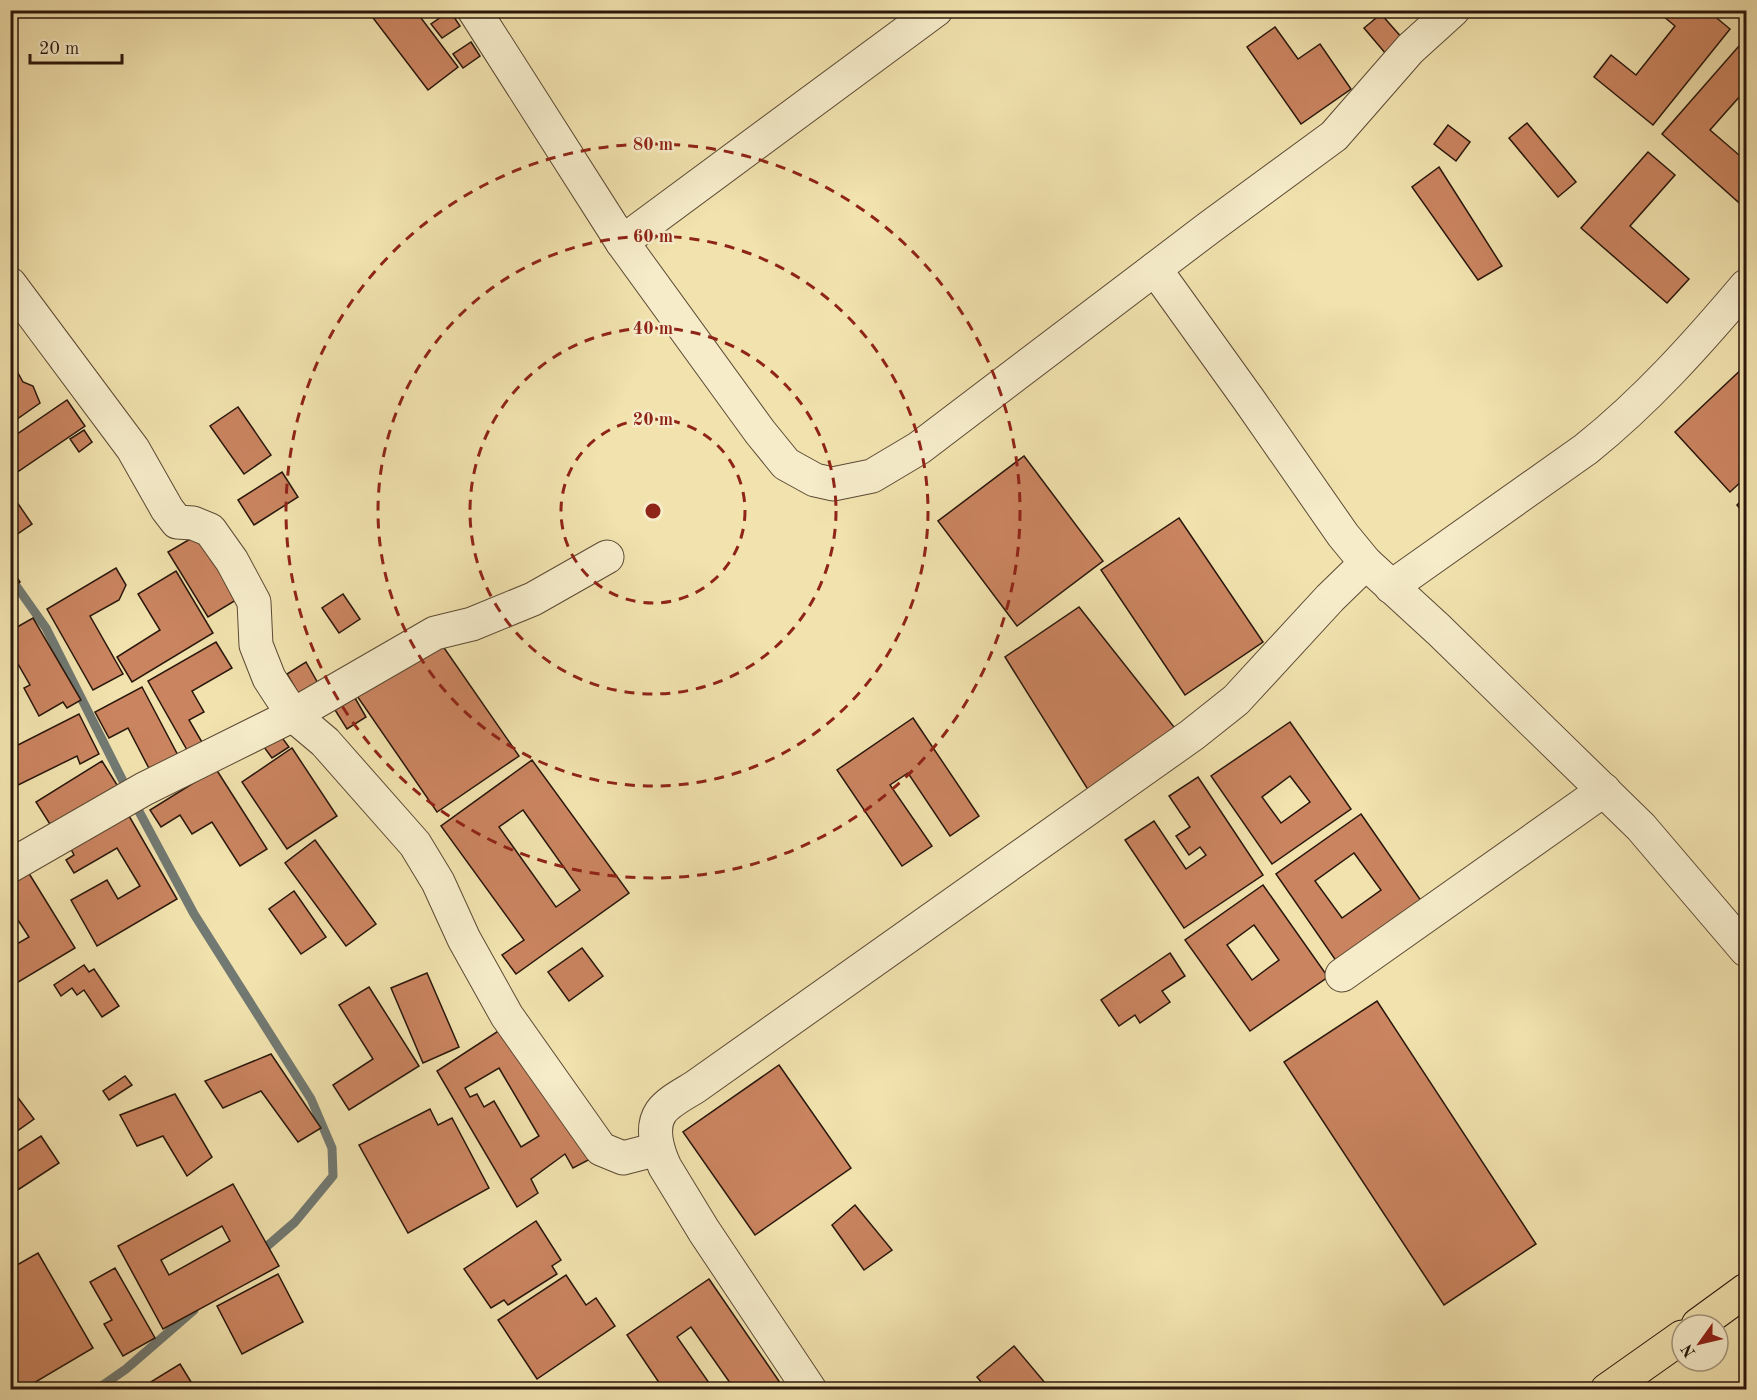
<svg xmlns="http://www.w3.org/2000/svg" width="1757" height="1400" font-family="'Old Standard TT',serif">
  <rect width="100%" height="100%" fill="#f1e2ae"/>
  <filter id="stains"><feTurbulence type="fractalNoise" baseFrequency=".00333" numOctaves="4"/><feColorMatrix values="0 0 0 0 .2 0 0 0 0 .09 0 0 0 0 .02 0 0 0 .5 -.17"/></filter>
  <radialGradient id="worn" r=".72"><stop offset=".6" stop-color="#630" stop-opacity="0"/><stop offset="1" stop-color="#630" stop-opacity=".3"/></radialGradient>
  <g fill="none" stroke-linecap="round" stroke-linejoin="round">
    <!-- stream -->
    <g stroke="#717972" stroke-width="9">
      <polyline points="10,577 46,628 128,791 194,914 311,1099 332,1148 333,1176 295,1222 258,1254"/>
      <polyline points="96,1390 126,1369 194,1310"/>
    </g>
  </g>
  <!-- building -->
  <g fill="#ca8460" stroke="#2a170b" stroke-width="1.5" fill-rule="evenodd">
    <polygon points="367,10 415,10 458,67 428,90"/>
    <polygon points="1656,10 1707,10 1730,29 1653,125 1594,77 1611,55 1636,75 1675,26"/>
    <polygon points="450,11 460,26 442,38 431,24"/>
    <polygon points="1381,14 1403,39 1386,54 1364,28"/>
    <polygon points="1275,27 1298,59 1320,44 1351,89 1301,124 1247,47"/>
    <polygon points="1746,38 1746,101 1741,95 1710,130 1746,161 1746,209 1662,134"/>
    <polygon points="471,42 480,56 463,68 453,54"/>
    <polygon points="1527,123 1576,182 1558,197 1509,138"/>
    <polygon points="1448,125 1470,142 1456,161 1434,144"/>
    <polygon points="1648,152 1675,175 1630,226 1689,279 1667,303 1581,228"/>
    <polygon points="1439,167 1502,266 1478,280 1412,187"/>
    <polygon points="1746,365 1746,477 1730,492 1675,432"/>
    <polygon points="18,373 23,382 33,386 40,403 10,424 10,377"/>
    <polygon points="67,400 85,426 10,477 10,439"/>
    <polygon points="238,407 271,455 244,474 210,426"/>
    <polygon points="84,430 92,442 79,452 70,439"/>
    <polygon points="1024,456 1103,561 1017,626 938,521"/>
    <polygon points="282,472 298,497 254,525 238,500"/>
    <polygon points="10,492 32,524 10,539"/>
    <polygon points="1746,496 1746,516 1737,505"/>
    <polygon points="1179,518 1263,642 1185,695 1101,570"/>
    <polygon points="202,532 241,597 208,617 168,552"/>
    <polygon points="10,567 20,582 10,588"/>
    <polygon points="116,568 126,585 119,600 90,616 123,674 93,690 47,609"/>
    <polygon points="176,571 213,633 132,682 117,657 160,630 138,594"/>
    <polygon points="343,594 360,619 339,633 322,608"/>
    <polygon points="1079,607 1178,732 1092,796 1005,657"/>
    <polygon points="33,618 81,700 67,708 63,702 39,716 24,688 30,685 10,650 10,631"/>
    <polygon points="216,642 232,668 192,691 204,712 189,720 206,749 191,757 148,681"/>
    <polygon points="440,642 519,756 437,812 355,693"/>
    <polygon points="306,662 319,685 300,696 287,674"/>
    <polygon points="142,687 182,763 154,778 128,728 109,738 95,712"/>
    <polygon points="355,698 366,717 347,729 335,710"/>
    <polygon points="79,714 99,754 80,764 77,756 10,789 10,749"/>
    <polygon points="913,718 979,816 950,836 908,773 890,785 932,846 902,866 837,770"/>
    <path d="M1290 722 1351 809 1272 864 1211 776ZM1290 776 1310 802 1281 823 1262 797Z"/>
    <polygon points="277,731 289,747 272,758 261,743"/>
    <polygon points="292,748 337,816 287,849 242,782"/>
    <path d="M532 760 629 893 516 974 502 955 524 940 441 826ZM523 810 580 890 556 907 499 827Z"/>
    <polygon points="102,761 119,788 53,829 36,802"/>
    <polygon points="216,769 267,849 240,866 212,822 192,834 180,815 161,827 150,810"/>
    <polygon points="1198,777 1263,875 1184,928 1125,840 1154,821 1186,869 1206,855 1200,847 1189,855 1176,836 1190,827 1169,796"/>
    <polygon points="125,809 177,899 97,946 71,900 107,880 118,899 140,886 117,848 74,873 66,860 74,855 67,842"/>
    <path d="M1361 814 1424 905 1339 965 1276 874ZM1354 853 1381 890 1342 918 1315 881Z"/>
    <polygon points="315,840 376,924 346,946 285,863"/>
    <polygon points="25,867 75,948 10,987 10,948 29,937 16,917 10,920 10,876"/>
    <path d="M1263 885 1328 977 1250 1031 1185 940ZM1254 925 1279 960 1252 980 1227 945Z"/>
    <polygon points="294,891 326,937 301,954 269,909"/>
    <polygon points="582,948 603,976 569,1001 548,972"/>
    <polygon points="1170,953 1185,976 1162,991 1170,1002 1140,1023 1135,1015 1119,1026 1101,1000"/>
    <polygon points="84,965 89,972 94,969 119,1006 102,1017 84,990 77,995 72,988 61,996 54,985"/>
    <polygon points="427,973 459,1047 423,1063 391,988"/>
    <polygon points="369,987 419,1066 349,1110 333,1085 373,1059 339,1005"/>
    <polygon points="1377,1001 1536,1244 1444,1305 1284,1062"/>
    <path d="M509 1024 596 1156 573 1168 565 1154 531 1179 538 1193 517 1207 437 1071ZM499 1068 539 1136 521 1147 494 1101 484 1107 477 1094 470 1097 465 1088Z"/>
    <polygon points="271,1054 321,1128 298,1142 261,1091 223,1108 205,1081"/>
    <polygon points="779,1065 851,1168 755,1235 683,1132"/>
    <polygon points="125,1076 132,1085 109,1100 103,1091"/>
    <polygon points="10,1087 34,1119 10,1136"/>
    <polygon points="175,1094 212,1157 187,1176 163,1136 137,1146 120,1115"/>
    <polygon points="430,1109 438,1125 452,1118 489,1188 408,1233 359,1145"/>
    <polygon points="41,1136 59,1163 10,1195 10,1156"/>
    <path d="M233 1184 279 1266 163 1329 118 1246ZM222 1226 230 1241 169 1275 161 1260Z"/>
    <polygon points="855,1205 892,1250 864,1270 832,1225"/>
    <polygon points="536,1221 561,1260 552,1266 557,1274 508,1305 504,1300 491,1308 464,1269"/>
    <polygon points="38,1253 93,1348 22,1390 10,1390 10,1269"/>
    <polygon points="115,1268 155,1338 123,1356 104,1324 112,1320 90,1282"/>
    <polygon points="278,1274 303,1322 242,1354 217,1306"/>
    <polygon points="566,1275 586,1305 596,1298 615,1326 537,1379 498,1320"/>
    <polygon points="709,1279 785,1390 735,1390 691,1327 677,1337 714,1390 664,1390 627,1335"/>
    <polygon points="1014,1346 1051,1390 988,1390 977,1377"/>
    <polygon points="180,1364 196,1390 152,1390 149,1383"/>
  </g>
  <g fill="none" stroke-linecap="round" stroke-linejoin="round">
    <defs>
      <g id="minor">
        <polyline points="474,10 622,242 760,432 786,464 815,480 833,484 872,476 919,448 1210,227 1334,136 1410,49 1453,10"/>
        <polyline points="622,242 936,10"/>
        <polyline points="1155,269 1249,400 1343,535 1366,563 1439,630 1641,827 1746,950"/>
        <polyline points="10,284 133,449 167,509 177,522 193,523 210,530 232,561 254,602 256,645 269,678 293,715 325,742 415,844 438,882 464,939 507,1016 601,1149 623,1158 658,1149"/>
        <path d="M1391 587 1586 449C1646 401 1697 344 1746 286"/>
        <polyline points="10,866 144,789 293,715 435,633 472,624 533,599 607,557"/>
        <polyline points="1342,975 1604,790"/>
        <path d="M810 1390 704 1231 665 1167C658 1152 650 1128 661 1112 668 1102 684 1094 695 1087L1192 735 1236 700 1330 598 1366 563"/>
      </g>
      <g id="major">
        <polyline points="1698,1325 1746,1290"/>
        <polyline points="1607,1390 1682,1337"/>
      </g>
    </defs>
    <!-- minor casing -->
    <use href="#minor" stroke="#5c4a34" stroke-width="35"/>
    <!-- major casing -->
    <use href="#major" stroke="#2a170b" stroke-width="35"/>
    <!-- minor -->
    <use href="#minor" stroke="#f6ecca" stroke-width="33"/>
    <!-- major -->
    <use href="#major" stroke="#f1e2ae" stroke-width="33"/>
  </g>
  <!-- distance rings -->
  <g fill="none" stroke="#8f2418" stroke-width="3" stroke-dasharray="10 8">
    <circle cx="653" cy="511" r="92"/>
    <circle cx="653" cy="511" r="183"/>
    <circle cx="653" cy="511" r="275"/>
    <circle cx="653" cy="511" r="367"/>
  </g>
  <circle cx="653" cy="511" r="9" fill="#8f2418" stroke="#f6ecca" stroke-width="3"/>
  <g font-size="18" text-anchor="middle" font-weight="bold" fill="#8f2418" stroke="#f6ecca" stroke-width="5" stroke-linejoin="round" paint-order="stroke">
    <text x="653" y="150">80 m</text>
    <text x="653" y="242">60 m</text>
    <text x="653" y="334">40 m</text>
    <text x="653" y="425">20 m</text>
  </g>
  <!-- margin -->
  <rect width="1757" height="1400" fill="none" stroke="#f1e2ae" stroke-width="36"/>
  <rect x="12" y="12" width="1733" height="1376" fill="none" stroke="#2a170b" stroke-width="3"/>
  <rect x="18" y="18" width="1721" height="1364" fill="none" stroke="#2a170b" stroke-width="1.5"/>
  <!-- north arrow -->
  <g transform="translate(1700 1343) rotate(236)"><circle r="28" fill="#f6ecca" stroke="#a4977e" stroke-width="1.5"/>
  <path d="M0-4.5L10 22L0 15L-10 22Z" fill="#8f2418"/>
  <text y="-9" font-size="16" font-weight="bold" text-anchor="middle" fill="#2a170b">N</text>
  </g>
  <!-- scale -->
  <path d="M30 54v9h92v-9" fill="none" stroke="#2a170b" stroke-width="3"/>
  <text x="39" y="54" font-size="18" fill="#2a170b" stroke="#f6ecca" stroke-width="4.5" paint-order="stroke">20 m</text>
  <rect width="100%" height="100%" filter="url(#stains)"/>
  <rect width="100%" height="100%" fill="url(#worn)"/>
</svg>
